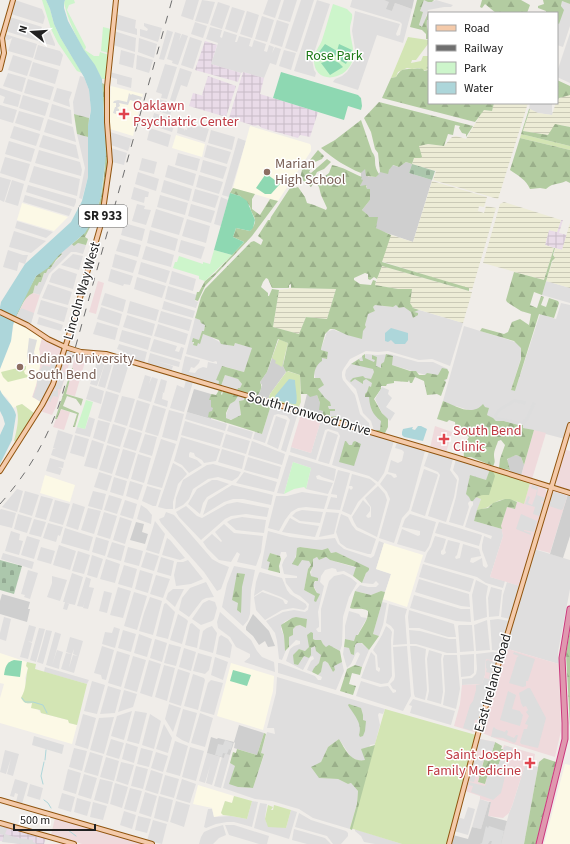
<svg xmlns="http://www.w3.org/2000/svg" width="570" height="844" font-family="'Source Sans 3',sans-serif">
  <defs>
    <pattern id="industrial-grid" width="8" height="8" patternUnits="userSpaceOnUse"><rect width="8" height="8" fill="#e9dbe8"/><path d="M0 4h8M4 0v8" fill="none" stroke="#c8bcc7"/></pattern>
    <pattern id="farmland-rules" width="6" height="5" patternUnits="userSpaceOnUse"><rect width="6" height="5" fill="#edecd6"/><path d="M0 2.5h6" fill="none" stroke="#cbcab7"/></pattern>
    <pattern id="forest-firs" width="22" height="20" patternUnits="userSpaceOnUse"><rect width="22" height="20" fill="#b3cca1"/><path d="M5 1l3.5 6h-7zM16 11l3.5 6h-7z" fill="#9aaf8a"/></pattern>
    <pattern id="cemetery-stones" width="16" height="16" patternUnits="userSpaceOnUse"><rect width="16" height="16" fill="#acc7ac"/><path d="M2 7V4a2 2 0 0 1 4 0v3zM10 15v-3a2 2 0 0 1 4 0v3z" fill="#94ab94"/></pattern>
  </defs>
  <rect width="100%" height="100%" fill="#f0ede9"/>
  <!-- residential -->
  <g fill="#dfdede">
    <polygon points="15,0 42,9 45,17 43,24 11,14"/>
    <polygon points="186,0 199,0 193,20 181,16"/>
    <polygon points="202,0 215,2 208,24 195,21"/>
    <polygon points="268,0 281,0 275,18 263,14"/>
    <polygon points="284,0 297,0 290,22 278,19"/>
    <polygon points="301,0 314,0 297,52 285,48"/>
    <polygon points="317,0 330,4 312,59 314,70 316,73 315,77 294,71"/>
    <polygon points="352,0 384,0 389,1 392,11 395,3 412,9 403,43 377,35 358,90 333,82 335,79 342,76 347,72 354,61 355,49 352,31 355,11 400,24 396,34 397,36 400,35 402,24 400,22 350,7"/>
    <polygon points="424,0 432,2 436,0 453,5 451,7 444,7 428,10 423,27 419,26 422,13 420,11"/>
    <polygon points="562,1 570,4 570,26 563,47 557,45 557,23 559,24"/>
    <polygon points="218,2 230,6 222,29 210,25"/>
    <polygon points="232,7 245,11 237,33 225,29"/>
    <polygon points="247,11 259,15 252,38 240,34"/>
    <polygon points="116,14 136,20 135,28 137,29 137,35 115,29"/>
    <polygon points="262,16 274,20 267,42 255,39"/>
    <polygon points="10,17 42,27 38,41 5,31"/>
    <polygon points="277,20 289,24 282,47 270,43"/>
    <polygon points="195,22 207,26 203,38 191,34"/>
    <polygon points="144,23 162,28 158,42 140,36 140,29 147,31 148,29 144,26"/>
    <polygon points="210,27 222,30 220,37 222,38 224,31 237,35 235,42 237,42 239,36 251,39 249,46 252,47 254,40 266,44 264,51 267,52 269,45 274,47 272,53 275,47 281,49 276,65 270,63 264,78 243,72 241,73 211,64 218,43 206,39"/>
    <polygon points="43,28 49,29 55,44 55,46 39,42"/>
    <polygon points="167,30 173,32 164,60 159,59"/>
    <polygon points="114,31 136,38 135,52 113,45"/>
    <polygon points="175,32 181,34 179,41 182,34 188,36 178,65 172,63 178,46 173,61 167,59"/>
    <polygon points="570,33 570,83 557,77 557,72"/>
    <polygon points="5,34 37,44 33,58 8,51 12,38 8,40 3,38"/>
    <polygon points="190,37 202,41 193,69 181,65"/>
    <polygon points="139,38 157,44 154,58 138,52"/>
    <polygon points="38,45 60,51 63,55 60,66 34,59"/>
    <polygon points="121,50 135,54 133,68 119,64"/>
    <polygon points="284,50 296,53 291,70 279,66"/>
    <polygon points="13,55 32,61 27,76 8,70"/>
    <polygon points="137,55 153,60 149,73 136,69"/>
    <polygon points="33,62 59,70 55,84 29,76"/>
    <polygon points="165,64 177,67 167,99 161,98 162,94 156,92"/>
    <polygon points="180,68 192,72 187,87 181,85 175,102 170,100"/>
    <polygon points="110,72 132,78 131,88 117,84 117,79 110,77"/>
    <polygon points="8,73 26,78 22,92 3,86"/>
    <polygon points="80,76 84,77 89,90 91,110 89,118 74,114 73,102"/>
    <polygon points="28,79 54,87 50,100 24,93"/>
    <polygon points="0,88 21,95 18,107 3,103 5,97 0,95"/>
    <polygon points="57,88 72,92 69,100 70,107 53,101"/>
    <polygon points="23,95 49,103 45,116 19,108"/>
    <polygon points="158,99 174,103 170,115 155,110"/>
    <polygon points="530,103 552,104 552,112 554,112 552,115 538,113 529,109"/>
    <polygon points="52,104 71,110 72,124 49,117"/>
    <polygon points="0,105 17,110 13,123 0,119"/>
    <polygon points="19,111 44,118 40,131 15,123"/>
    <polygon points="154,113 176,120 172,132 151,125"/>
    <polygon points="48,119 73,127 76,142 44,132"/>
    <polygon points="188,123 209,129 205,142 177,133 178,127 184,129 184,131 185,129 187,130"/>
    <polygon points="14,126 40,134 36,146 10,138"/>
    <polygon points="150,128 171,135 168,147 147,140"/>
    <polygon points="211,130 235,137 232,150 208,143"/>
    <polygon points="110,132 132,139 128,151 111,145"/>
    <polygon points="77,134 88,137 88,177 82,199 79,198 85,168"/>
    <polygon points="43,135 76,145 79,159 39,147"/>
    <polygon points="238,138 246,141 229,197 222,195"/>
    <polygon points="9,141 35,149 31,162 5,154"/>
    <polygon points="207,145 231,152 227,164 204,157"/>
    <polygon points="111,148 127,153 124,165 112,162"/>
    <polygon points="39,150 80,162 82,170 81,176 35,163"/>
    <polygon points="178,153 200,159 197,171 175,165"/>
    <polygon points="5,157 30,164 25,181 0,173"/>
    <polygon points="142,158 157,162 154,174 139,170"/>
    <polygon points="203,160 227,167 223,179 200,172"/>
    <polygon points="168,165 196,174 193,186 165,177"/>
    <polygon points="34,166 80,179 77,196 29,182"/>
    <polygon points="138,172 159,179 156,191 135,184"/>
    <polygon points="199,175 223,182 219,194 196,187"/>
    <polygon points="0,177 11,180 4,202 0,200"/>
    <polygon points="12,180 24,184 18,206 5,202"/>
    <polygon points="164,180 192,189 189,201 161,192"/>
    <polygon points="28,185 76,199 76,202 74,207 26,192"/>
    <polygon points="134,187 149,192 148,197 145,197 144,203 131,199"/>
    <polygon points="195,189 219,196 215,208 192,201"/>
    <polygon points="25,195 72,209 69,216 23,202"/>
    <polygon points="160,195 188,203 185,215 157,207"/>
    <polygon points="221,197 228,200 221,226 214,224"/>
    <polygon points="137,204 145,206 144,209 151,210 146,225 132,221"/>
    <polygon points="191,204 215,211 211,223 188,216"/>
    <polygon points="156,209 184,218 179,235 151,227"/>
    <polygon points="187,219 210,226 206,243 182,236"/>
    <polygon points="17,221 53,232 46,238 15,228"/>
    <polygon points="124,223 145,229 142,241 121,235"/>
    <polygon points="150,230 178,239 175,251 147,243"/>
    <polygon points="14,231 46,241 31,253 9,247"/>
    <polygon points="120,239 141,245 138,257 116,251"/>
    <polygon points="181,240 205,247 201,259 178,252"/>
    <polygon points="78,243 86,245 83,254 76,252 71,252 49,274 40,295 33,293 35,285 39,281 41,282 44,273 62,255 61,253 72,244 74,246"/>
    <polygon points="146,246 174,255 171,267 142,259"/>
    <polygon points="8,250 23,255 28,255 25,264 19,262 17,271 3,267"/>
    <polygon points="73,254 83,256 79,270 61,265"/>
    <polygon points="115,254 137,261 133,273 112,267"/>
    <polygon points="141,262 170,271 166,283 138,274"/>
    <polygon points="59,268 77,274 73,289 49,282 52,274"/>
    <polygon points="111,269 133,276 130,285 124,284 123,286 108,281"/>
    <polygon points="172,271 196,279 193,291 169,284"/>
    <polygon points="137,277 166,286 162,298 134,289"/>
    <polygon points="546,281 570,288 570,303 542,295"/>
    <polygon points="48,284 72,292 68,305 42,298"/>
    <polygon points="168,286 197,295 195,301 198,302 196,308 165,299"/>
    <polygon points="105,293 126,300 123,312 101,305"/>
    <polygon points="41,300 68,308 64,322 37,314"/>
    <polygon points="130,301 159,310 156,321 127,313"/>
    <polygon points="164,301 195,311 193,318 162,309"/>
    <polygon points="561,303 570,305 570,421 565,439 523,428 523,425 504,421 496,421 487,415 488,408 484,407 481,407 477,410 468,410 456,406 452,406 443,401 464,326 525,345 511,390 515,391 540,314 556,319"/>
    <polygon points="375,305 392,307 396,305 419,310 463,323 450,366 432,359 419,360 388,351 378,352 366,351 350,359 344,368 342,372 342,377 343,380 355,395 360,414 369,423 370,430 330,417 328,405 318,389 314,373 317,364 322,361 321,359 322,358 326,359 328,353 321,350 321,349 327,332 334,329 336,331 345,333 362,331 366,327 365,325 366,320 368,314 375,311 373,307"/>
    <polygon points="101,307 122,314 119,326 97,319"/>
    <polygon points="161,311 192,320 189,331 158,322"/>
    <polygon points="127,315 155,324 152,336 123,327"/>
    <polygon points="39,317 63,325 61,331 37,324"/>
    <polygon points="195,318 200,320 205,325 204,331 202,331 199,340 193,339 193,345 198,343 203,334 209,336 223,344 234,346 235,343 253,348 244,372 223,366 216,380 219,381 218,386 181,374 185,356 200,360 199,363 194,368 191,367 189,372 195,373 198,369 203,367 207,368 208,362 217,364 217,362 216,361 213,362 186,354"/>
    <polygon points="97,322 118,328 115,340 93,334"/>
    <polygon points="158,324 188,334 185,345 154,336"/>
    <polygon points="122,330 151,338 148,350 119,341"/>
    <polygon points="154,339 177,346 175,351 179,352 181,347 184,348 181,360 150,351"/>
    <polygon points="119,344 147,352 144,364 121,357 123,351 117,349"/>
    <polygon points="150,353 180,362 179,367 156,361 173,366 171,372 147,365"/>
    <polygon points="366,354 377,355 390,354 418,362 433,362 448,369 446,381 385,363 383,369 378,368 369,397 372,411 384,419 380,433 374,431 371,421 363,413 356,389 346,379 345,375 346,370 351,364"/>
    <polygon points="117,359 129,364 120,393 107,389 115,360"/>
    <polygon points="97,361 105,363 97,386 90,384 94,372 101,374 94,372"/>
    <polygon points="105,363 112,365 105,388 98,386"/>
    <polygon points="145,375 151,377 149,384 152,377 158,379 151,402 138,398"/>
    <polygon points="225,375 238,379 242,384 240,388 237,391 221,386"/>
    <polygon points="161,379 167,381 164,393 162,392 163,393 162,399 168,401 167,407 154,403"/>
    <polygon points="186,380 193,382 184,412 170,408 177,385 184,388"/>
    <polygon points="90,386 104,391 101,404 86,399"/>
    <polygon points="106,391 119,395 111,422 98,418"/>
    <polygon points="122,396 135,399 127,426 114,422"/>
    <polygon points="238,396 244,398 244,400 239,401 241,414 240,416 233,420 225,418 230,404 235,401"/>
    <polygon points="137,400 150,404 142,431 129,427"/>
    <polygon points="153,405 166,409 158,436 145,432"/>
    <polygon points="271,405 298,413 286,452 281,450 290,420 287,416 278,414 274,415 265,443 253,439 255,432 262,434"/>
    <polygon points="169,410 184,414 177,441 162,437"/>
    <polygon points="187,412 227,424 225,431 185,419"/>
    <polygon points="276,416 287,420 278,449 267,444"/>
    <polygon points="89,417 95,419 90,437 75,433 77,427 85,429"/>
    <polygon points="98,420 110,423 105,442 93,438"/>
    <polygon points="321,420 394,441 384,473 378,482 369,476 332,465 340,436 338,432 328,429 325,430 316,460 290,452 291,447 311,453"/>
    <polygon points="185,421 224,433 220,446 181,435"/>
    <polygon points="113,424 126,428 120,447 107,443"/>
    <polygon points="229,425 253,432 251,439 227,431"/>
    <polygon points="129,429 142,433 136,451 123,447"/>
    <polygon points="58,430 73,435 65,460 51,455 53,449 56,449 53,448"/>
    <polygon points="328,431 338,435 329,464 318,461 327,432"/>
    <polygon points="145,434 157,437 152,456 139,452"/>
    <polygon points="226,434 250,441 246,454 222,447"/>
    <polygon points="75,435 89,439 84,457 70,453"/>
    <polygon points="181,437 220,449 216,461 204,463 202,460 195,456 194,453 190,452 189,454 189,457 197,460 202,465 189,473 182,465 174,461"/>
    <polygon points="161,439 176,444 162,488 147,484"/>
    <polygon points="92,440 104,444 97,469 84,466"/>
    <polygon points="252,441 285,454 282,465 248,455"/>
    <polygon points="397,442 425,451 409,510 402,518 394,543 379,538 390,499 387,492 380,484 387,474 391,475 394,478 397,477 396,474 388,472 391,460 398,463 402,461 404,452 402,450 395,448"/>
    <polygon points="107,445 120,449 112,474 99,470"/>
    <polygon points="123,449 136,453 128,479 115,475"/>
    <polygon points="222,449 245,456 242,469 218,462"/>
    <polygon points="429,452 453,459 450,470 457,480 454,497 446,522 428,516 440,475 438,472 424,466"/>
    <polygon points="138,454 151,458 144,483 131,479"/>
    <polygon points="289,455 336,469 334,481 322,477 319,475 316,476 317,479 333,483 328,494 306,489 311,468 293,462 284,494 277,493"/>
    <polygon points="248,457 281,467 278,479 244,470"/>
    <polygon points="50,458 64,462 63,468 58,467 62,469 60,475 46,471"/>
    <polygon points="456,459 490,469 486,481 469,477 469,481 481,499 474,521 502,529 503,536 490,577 505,581 503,588 486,583 477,577 424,562 427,553 431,547 435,536 446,539 443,549 441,551 441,554 443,555 446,553 445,550 448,540 460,543 457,555 455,557 456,559 460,558 463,544 479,549 481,556 471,558 470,562 473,563 482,558 483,566 486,568 488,566 482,550 482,545 484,536 491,539 492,536 465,527 471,508 473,505 473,502 470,501 468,503 469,507 463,526 449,522 456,497 459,479 458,476 453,470"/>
    <polygon points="173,463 182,468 187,474 178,484 173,502 173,509 166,509 158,507"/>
    <polygon points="213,464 241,472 238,477 232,481 218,477 208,479 193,489 189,499 183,505 175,509 176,498 183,480 207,465"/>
    <polygon points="424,469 437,474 438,475 425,516 411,511"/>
    <polygon points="338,470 350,473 340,510 327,509 331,497 337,498 337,495 331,494"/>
    <polygon points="99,472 112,476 107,491 94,487"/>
    <polygon points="244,472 277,482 274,492 236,483"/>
    <polygon points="352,474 370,479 376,484 358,502 351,515 342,511 349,488 351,490 353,488 352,486 349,486"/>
    <polygon points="114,477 127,481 123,496 110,492"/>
    <polygon points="212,480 217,480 229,484 207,497 203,503 200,514 188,504 197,489"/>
    <polygon points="130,481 143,485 138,500 126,496"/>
    <polygon points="232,485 273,495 271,505 243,499 233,499 224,502 203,515 208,500"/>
    <polygon points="147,486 161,490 156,506 153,506 142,501"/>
    <polygon points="378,486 385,494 387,500 377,537 357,527 354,522 352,517 363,500 370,507 370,511 366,516 368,518 371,517 371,507 365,498"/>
    <polygon points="17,489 23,491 17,512 2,507"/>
    <polygon points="25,491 39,495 32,516 19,512"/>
    <polygon points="93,491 106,494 102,510 88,506"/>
    <polygon points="302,492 328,496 324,509 306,507 298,508 291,512 285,520 279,531 268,528 276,496 287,496"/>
    <polygon points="109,495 122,499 117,514 104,510"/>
    <polygon points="41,496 53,499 46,520 35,517"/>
    <polygon points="55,500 70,504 63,525 49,521"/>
    <polygon points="125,500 137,504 133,519 120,515"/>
    <polygon points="237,502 269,508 267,517 246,514 231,516 225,519 201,540 179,517 176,512 186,506 197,516 202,518 227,504"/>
    <polygon points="73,503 85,507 78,530 66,526"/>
    <polygon points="141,505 147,509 152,515 151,524 137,519"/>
    <polygon points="88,508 101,511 94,534 81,530"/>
    <polygon points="1,509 16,513 12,528 0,525 0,510"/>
    <polygon points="302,510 323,512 320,523 300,521 292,516 296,512"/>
    <polygon points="104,512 117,516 110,539 97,535"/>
    <polygon points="166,512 174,515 212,559 219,563 229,567 221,589 217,591 204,572 161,523 159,519 164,517"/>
    <polygon points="326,512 339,513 334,534 319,537"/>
    <polygon points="18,514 32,518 27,533 14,529"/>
    <polygon points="341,514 348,517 352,525 356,530 376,539 371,554 368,554 347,548 340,543 336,532"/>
    <polygon points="410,514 436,522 429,546 425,552 397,544 402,529 418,536 420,535 420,531 402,527 405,519"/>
    <polygon points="120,517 132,521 125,544 113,540"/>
    <polygon points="242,517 266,520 264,533 236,530 227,522 232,519"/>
    <polygon points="290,518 299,523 319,526 315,537 282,532"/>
    <polygon points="34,519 46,522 41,537 29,534"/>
    <polygon points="155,521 165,534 159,554 146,550"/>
    <polygon points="439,522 482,535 479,546 435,533"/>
    <polygon points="48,523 63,527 60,536 58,535 56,542 43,538"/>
    <polygon points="224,524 234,533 263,536 261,552 256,566 237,562 240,554 237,552 231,562 219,560 207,548 203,542 212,534 221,542 222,541 215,532"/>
    <polygon points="65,528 93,537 89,551 61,543"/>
    <polygon points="11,531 20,534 19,540 23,541 19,555 5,551"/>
    <polygon points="268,531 290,537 316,540 335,538 338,544 344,549 371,558 374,556 379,541 384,543 376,569 391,574 385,592 381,591 372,595 355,591 360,585 368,587 376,587 379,584 376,581 373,584 362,583 367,571 358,563 336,552 331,553 328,548 322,550 300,547 296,554 295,560 305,559 309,561 311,565 308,569 304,590 315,596 316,601 317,593 313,584 318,579 311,576 312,559 317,557 319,560 326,557 330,560 357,568 353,576 344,571 337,572 336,569 332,568 325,570 321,576 320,582 324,586 318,612 319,622 319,627 316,629 318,632 321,632 321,609 329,581 334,576 343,574 351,578 357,583 349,597 343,617 342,645 340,651 333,647 326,647 323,644 321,640 315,640 313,639 313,633 309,643 309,647 305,651 299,649 301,661 304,656 309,657 311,649 313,646 316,647 321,655 319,663 312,672 307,670 311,661 314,659 313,656 310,657 303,670 286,661 290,649 294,646 300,644 300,641 296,640 289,647 289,637 293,635 293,629 296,626 300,625 306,628 305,619 292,618 284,622 281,629 284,636 285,650 286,650 282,660 279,659 277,641 275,633 266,621 283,612 294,610 305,612 308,610 309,604 300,596 294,593 286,583 285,578 297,578 297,576 284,574 282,565 284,560 287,556 286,552 281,552 280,556 270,553 268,561 270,562 268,570 261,568"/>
    <polygon points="27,536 40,540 34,559 21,555"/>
    <polygon points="96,537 109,541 105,556 92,552"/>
    <polygon points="167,538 170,540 185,558 180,560 162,555"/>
    <polygon points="112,542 125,546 121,561 107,557"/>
    <polygon points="59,545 76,551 70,570 53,565"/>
    <polygon points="41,547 55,551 51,564 37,560"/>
    <polygon points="128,547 143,551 139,566 124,562"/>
    <polygon points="534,549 570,560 570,589 558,652 559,664 505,648"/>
    <polygon points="78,551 90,555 84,574 72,571"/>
    <polygon points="146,552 159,556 154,571 141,567"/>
    <polygon points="3,553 34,562 32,569 1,559"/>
    <polygon points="92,555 103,559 97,578 87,575"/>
    <polygon points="161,557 174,561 171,576 157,572"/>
    <polygon points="106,559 120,564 115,583 100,579"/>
    <polygon points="188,560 203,579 191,584 176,586 174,575 177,562 183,562"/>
    <polygon points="423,564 474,579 470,592 419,577"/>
    <polygon points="124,565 137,569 132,588 118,584"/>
    <polygon points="234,566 255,570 251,590 250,614 248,620 243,626 222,607 227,584"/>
    <polygon points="28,570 38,573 30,599 24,597 25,595 21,594"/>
    <polygon points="140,570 153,574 148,593 135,589"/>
    <polygon points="260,572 282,578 287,590 290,594 306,604 307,607 304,610 293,608 282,610 265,620 256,610 254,597 262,592 279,598 283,600 285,604 287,604 288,601 281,597 263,590 254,596 256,582 259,573"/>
    <polygon points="72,573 83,577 75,605 66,603 69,604 67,610 63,609 65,602 63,602"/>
    <polygon points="156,575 170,579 163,598 150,594"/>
    <polygon points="52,576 67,580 60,601 47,597 52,583"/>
    <polygon points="86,577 91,579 89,587 94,588 88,609 83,608 85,601 83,607 77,606"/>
    <polygon points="419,579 469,594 470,607 461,606 415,592"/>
    <polygon points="476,580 488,586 486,597 487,617 474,621 472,595"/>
    <polygon points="206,582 214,597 206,598 202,600 189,617 179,610 182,598 190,588"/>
    <polygon points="507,582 520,586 510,619 501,617 503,595"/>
    <polygon points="118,587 131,591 123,618 110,615"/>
    <polygon points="491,587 502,590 499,616 489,617 488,598"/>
    <polygon points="173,589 184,589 175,607 166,599 168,593"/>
    <polygon points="104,591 112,593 107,613 99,611"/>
    <polygon points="134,592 147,596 137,630 124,626"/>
    <polygon points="414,595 461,609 470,609 471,622 456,621 410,608"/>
    <polygon points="150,597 162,601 153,635 139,631 144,613"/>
    <polygon points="209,600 215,602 217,608 214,619 212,621 201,625 192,619 203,603"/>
    <polygon points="382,602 387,603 383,625 379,636 373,634"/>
    <polygon points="166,603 175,612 168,639 156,636 164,604"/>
    <polygon points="389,604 407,609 405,616 407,644 393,645 394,630 391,626 386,623"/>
    <polygon points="409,610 454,624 456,637 448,637 419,628 409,628 408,617"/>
    <polygon points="349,611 359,614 361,617 367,618 354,641 345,639 345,626"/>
    <polygon points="220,612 251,640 257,651 262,657 274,662 275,672 244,662 250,657 250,654 236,647 230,637 218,628 217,622"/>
    <polygon points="178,614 186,619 188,621 182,644 170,640"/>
    <polygon points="4,617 11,619 6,641 0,639 0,633"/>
    <polygon points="498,619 509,621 500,651 492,650 490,620"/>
    <polygon points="487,620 490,650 476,651 474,625"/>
    <polygon points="192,623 200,630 197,648 185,645 190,624"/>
    <polygon points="29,625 36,627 32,642 28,641 32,643 28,659 20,657"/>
    <polygon points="459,625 472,625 474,651 460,652 458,626"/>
    <polygon points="212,626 217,633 213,653 199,649 203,631 207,628"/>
    <polygon points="386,626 390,629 392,632 391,640 392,676 388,683 381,684 361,678 371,652 375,656 376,670 379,672 380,670 380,668 378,667 377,655 373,650 382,635"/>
    <polygon points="114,627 120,629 115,648 102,644 105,632 112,633"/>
    <polygon points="39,628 45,629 36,662 30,660"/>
    <polygon points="46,630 52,631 43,664 37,662 42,645 45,646 42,645"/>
    <polygon points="123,630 136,634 131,652 118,648"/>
    <polygon points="409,630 420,631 449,639 456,639 457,653 447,653 416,644 410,644"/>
    <polygon points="55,632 61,634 52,666 57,650 63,652 60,662 55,660 60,662 59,669 46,665"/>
    <polygon points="139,634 152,639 147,657 134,653"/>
    <polygon points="221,635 228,639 232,645 230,658 216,654 219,637"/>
    <polygon points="70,637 83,641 74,673 61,669 66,653 72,654 69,668 73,655 78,656 73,654 74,649 72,654 66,652"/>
    <polygon points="155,639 167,643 162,662 150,658"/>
    <polygon points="360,642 369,650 362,667 355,665 360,654 358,652 356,653 351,664 347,668 343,654 344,647 349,648 354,655 355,645 357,643"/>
    <polygon points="169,644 181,647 176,666 164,663"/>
    <polygon points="102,646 114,650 106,680 102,679 101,675 94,673"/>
    <polygon points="407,646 411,696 403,711 356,696 361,681 380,687 388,686 393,693 396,692 396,690 393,689 390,684 394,680 395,676 393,647"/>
    <polygon points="410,646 416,646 426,649 425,659 427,690 425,700 415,697 414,694"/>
    <polygon points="184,648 196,652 191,671 179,667"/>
    <polygon points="429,650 442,654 441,659 443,692 441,704 427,700 429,691 427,659"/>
    <polygon points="117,651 130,655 121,687 108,683"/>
    <polygon points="493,652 499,653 497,661 486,660 485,675 482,684 462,685 462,679 472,678 476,674 477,669 476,654"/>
    <polygon points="198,653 212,657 209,670 205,674 193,671"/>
    <polygon points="474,654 474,673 470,676 461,677 460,655"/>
    <polygon points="444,655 457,655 460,689 456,709 443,705 445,691 443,659"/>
    <polygon points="133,656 146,660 137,692 124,688"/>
    <polygon points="215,657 228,662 223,680 211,675"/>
    <polygon points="149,660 161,664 152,697 140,693"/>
    <polygon points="323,661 325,661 328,663 333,672 335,670 333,666 335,664 342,662 344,671 336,690 278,673 278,663 280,663 315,676 318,680 321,680 322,677 318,675 321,672"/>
    <polygon points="164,665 175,668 167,701 155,697"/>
    <polygon points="45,667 89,680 87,684 44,672"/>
    <polygon points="178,669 190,673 181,706 169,702"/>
    <polygon points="193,674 204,678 205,680 198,710 184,706"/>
    <polygon points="277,677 385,709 383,714 379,713 378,715 380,725 375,744 370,745 365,757 365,760 360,761 351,757 339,739 328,747 321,762 319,778 338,779 348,784 351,783 358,791 357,804 350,829 313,818 299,809 292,807 272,801 255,799 223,788 230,763 235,766 238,787 253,788 264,755 261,753 267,732 275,734 274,728 267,728 276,693"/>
    <polygon points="211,680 223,683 214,715 200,711 208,683"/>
    <polygon points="92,681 105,685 97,714 84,711"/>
    <polygon points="108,686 121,690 115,713 100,714"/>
    <polygon points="124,690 137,694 133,707 118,712"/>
    <polygon points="413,699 455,711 451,725 410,713 412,706 409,705"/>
    <polygon points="169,704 181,708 173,732 165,719"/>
    <polygon points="183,709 197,713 189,743 182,740 176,736"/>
    <polygon points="132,711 124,740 111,736 117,716"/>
    <polygon points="135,711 147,713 139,744 127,741"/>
    <polygon points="200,713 213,718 205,747 191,743"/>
    <polygon points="83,714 96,718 88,749 75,745"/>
    <polygon points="150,714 161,721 154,749 142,745"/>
    <polygon points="114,717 104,754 90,750 99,718"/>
    <polygon points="164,724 172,738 168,753 156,749"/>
    <polygon points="111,739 124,743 119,759 106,755"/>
    <polygon points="175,741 188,746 180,776 166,772"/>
    <polygon points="126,743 138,747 134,763 122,759"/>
    <polygon points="190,747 204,751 196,781 182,777"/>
    <polygon points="74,748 87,751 82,771 69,767"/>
    <polygon points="141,748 153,751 149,767 137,764"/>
    <polygon points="5,750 19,754 13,776 7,774 11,758 6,774 0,772"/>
    <polygon points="90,752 103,756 98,776 84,772"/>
    <polygon points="156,752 168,756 163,772 151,768"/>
    <polygon points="207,753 220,757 212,785 206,783 210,766 205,783 199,781"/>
    <polygon points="225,754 230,755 221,788 214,786 222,757 224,758"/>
    <polygon points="106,757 119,761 114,781 100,777"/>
    <polygon points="121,762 134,765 128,785 116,781"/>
    <polygon points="525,765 538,767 524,844 501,844 509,813 512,806"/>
    <polygon points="136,766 148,769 143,789 131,786"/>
    <polygon points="68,769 81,773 76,794 63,790"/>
    <polygon points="151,770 163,774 158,794 145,790"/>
    <polygon points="84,774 97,778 91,799 78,795"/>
    <polygon points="165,775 179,779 174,798 160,794"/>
    <polygon points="15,779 28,783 22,804 16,802 18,794 15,793 14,797 10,796"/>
    <polygon points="100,779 113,782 108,804 94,800"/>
    <polygon points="182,779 196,784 190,803 176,799"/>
    <polygon points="115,783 128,787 122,808 110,804"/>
    <polygon points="30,784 43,788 40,800 27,796"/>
    <polygon points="130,788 142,791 136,812 124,809"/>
    <polygon points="145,792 157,796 151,817 139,813"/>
    <polygon points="62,793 75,797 71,812 58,808"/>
    <polygon points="159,796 173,800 168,822 154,818"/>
    <polygon points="77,798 91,802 87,816 74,812"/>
    <polygon points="480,799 489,802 481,829 472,827"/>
    <polygon points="176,801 190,805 184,827 170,822"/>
    <polygon points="252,801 258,802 252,827 234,822 227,822 216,824 206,828 204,827 208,809 212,809 214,817 231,816 247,819"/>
    <polygon points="93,802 107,806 103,820 90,817"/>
    <polygon points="260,803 267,804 265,818 267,824 286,828 291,810 297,812 289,839 254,828"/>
    <polygon points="468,807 475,809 468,835 454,831 457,817 464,819"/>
    <polygon points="124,811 136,815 132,829 120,825"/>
    <polygon points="299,813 311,820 346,831 348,833 348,836 341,844 333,844 327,836 295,827"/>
    <polygon points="138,816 151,819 147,833 135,830"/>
    <polygon points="153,820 167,824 162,844 147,841"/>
    <polygon points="223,825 226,835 219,838 213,844 199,844 201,837 204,832 213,828"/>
    <polygon points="225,825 234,825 269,836 267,844 259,844 229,835"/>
    <polygon points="294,829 325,838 331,844 307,844 292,840"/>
    <polygon points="355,829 402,844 375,844 364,842 361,836 355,831"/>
  </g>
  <!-- commercial -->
  <g fill="#efdadc">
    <polygon points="98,281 104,283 96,314 89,312"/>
    <polygon points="33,293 40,295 30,325 16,319 19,311 25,300 29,294"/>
    <polygon points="42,337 61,347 62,349 51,383 41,402 32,397 36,385 41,361 39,349"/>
    <polygon points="66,351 73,351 56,407 52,415 40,411 43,406"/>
    <polygon points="76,353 87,355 75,396 66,394 73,369 72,368"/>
    <polygon points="60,409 70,412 64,430 53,427 56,419 57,419"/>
    <polygon points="301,414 321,420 311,453 291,447"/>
    <polygon points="435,426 452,432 446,453 430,448"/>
    <polygon points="534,430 546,433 532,479 521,476"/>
    <polygon points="564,449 570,451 570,490 557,486 556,484 557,474"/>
    <polygon points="530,483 545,488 547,493 520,586 490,577 503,536 501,526 507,507 514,509 517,502 524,503"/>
    <polygon points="555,491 568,494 550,553 535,549 552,493"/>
    <polygon points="505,648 559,664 561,731 555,757 497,739 480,732"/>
    <polygon points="486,659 497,661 476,731 474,732 454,726 460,704 462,685 482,684 485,675"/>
    <polygon points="480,739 495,742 489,761 484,760 478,782 485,784 490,767 499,763 504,745 535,754 533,767 525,765 512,806 509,813 503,818 488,816 491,802 480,799 480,796 465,791"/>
    <polygon points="55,818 145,844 82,844 51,835"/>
  </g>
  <!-- industrial -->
  <g fill="url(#industrial-grid)">
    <polygon points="205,41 217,45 211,64 241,73 238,82 195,70"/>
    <polygon points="243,72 264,78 260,94 318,112 310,137 300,135 298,138 262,128 258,125 255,126 229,118"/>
    <polygon points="208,76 236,86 226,117 189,106 193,93 204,96 202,95"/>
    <polygon points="561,220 563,220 559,233 567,235 562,250 545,245 549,230 557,232"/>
    <polygon points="0,825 46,838 44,844 21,844 0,841"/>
  </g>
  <!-- education -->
  <g fill="#fcf9e6">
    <polygon points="111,86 143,94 133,136 110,129 109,118"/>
    <polygon points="250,126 310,144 311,146 311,151 278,201 233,188"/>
    <polygon points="176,135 205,144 202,157 172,148"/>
    <polygon points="22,203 68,217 54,231 17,220"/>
    <polygon points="14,322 42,337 39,349 41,361 36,385 32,397 41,402 34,413 22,404 13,408 7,398 2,394 0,390 0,369 11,341"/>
    <polygon points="45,475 75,485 70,502 40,493"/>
    <polygon points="384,543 423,555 407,607 383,599 391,574 376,569"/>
    <polygon points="0,653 27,662 26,664 28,668 25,678 26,688 21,698 28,704 32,703 41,713 68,720 69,723 77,725 72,744 0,723 0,698 4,684 0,683"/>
    <polygon points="231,663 274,676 273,691 263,730 217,716"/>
    <polygon points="565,764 570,765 570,844 544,844"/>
    <polygon points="198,785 234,796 232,803 225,801 221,813 223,815 214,817 212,808 193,804"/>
  </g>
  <!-- religious -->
  <g fill="#cfcfcf">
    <polygon points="384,0 414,0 412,9 395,3 392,11 386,9 389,2"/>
    <polygon points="406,162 412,164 409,173 432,180 413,242 381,231 376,228 368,215 362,210 370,200 370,191 367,189 367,186 360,186 362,180 361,179 361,173 363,169 365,169 368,177 376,177 380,172 389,170 392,165 399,167"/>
    <polygon points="279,339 284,359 283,366 286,372 270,394 268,400 256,397 260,392 262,385 260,382 267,372"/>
    <polygon points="194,389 211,394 210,399 215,401 211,419 187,412"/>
    <polygon points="307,394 317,395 320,403 320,407 323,411 322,416 303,410"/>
    <polygon points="516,455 521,457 524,465 521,476 510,472 507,460 510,457"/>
    <polygon points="568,494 570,495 570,536 563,558 550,554"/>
    <polygon points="136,522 144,524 142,532 148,534 145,544 130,540"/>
    <polygon points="2,594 30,602 28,609 30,609 27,622 0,614 0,601"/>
    <polygon points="253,614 269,631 275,646 268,647 265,641 259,645 253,636 246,630 246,627"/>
    <polygon points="239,725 264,733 257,755 234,748 235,743 234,742 230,755 225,754 224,758 207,753 211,737 217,739 218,738 234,742"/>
    <polygon points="489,802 491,802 488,816 507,821 501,844 451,844 453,835 468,839 472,827 481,829"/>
  </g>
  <!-- farmland -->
  <g fill="url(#farmland-rules)">
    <polygon points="568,95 570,95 570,127 561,125 548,135 523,131 530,109 538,113 552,115 557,99"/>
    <polygon points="494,103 528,103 498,199 433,180 436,171 412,164 419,146 428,144 444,146 452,137 456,136 466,139 482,112 484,110 492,111"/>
    <polygon points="432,181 487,197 484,207 479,206 478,211 484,213 486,206 496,208 472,290 381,261 391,235 413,242"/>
    <polygon points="504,202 561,220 557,232 549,230 545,245 554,248 544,280 483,263 500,204"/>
    <polygon points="570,223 570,288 546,281 553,260 555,248 562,250"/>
    <polygon points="382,266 472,292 463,323 413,308 409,303 412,289 398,289 375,285"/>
    <polygon points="291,288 336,289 327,319 306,317 299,334 273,327 279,290 288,289"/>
  </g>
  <!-- grass -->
  <g fill="#d3e5b4">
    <polygon points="408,37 428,40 428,44 416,60 412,60 411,63 421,61 423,56 429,56 429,65 427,66 429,69 423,71 420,68 412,69 407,68 398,72 396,77 391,78"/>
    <polygon points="521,134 570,146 570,150 520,138"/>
    <polygon points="279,339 288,343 282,367 275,363 276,361 272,358"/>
    <polygon points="26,366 26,369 24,371 25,374 27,375 28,377 8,382 3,377 1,372"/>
    <polygon points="287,371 300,375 301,402 298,409 268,400 270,394"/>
    <path d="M22 404 34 413 16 442 14 441C17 429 20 418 16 406Z"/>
    <path d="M493 471 530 483 524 504C514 501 504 496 494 503 491 504 489 507 486 508 483 509 481 509 477 510L481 499 476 497 480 495 494 475Z"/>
    <path d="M27 662 36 664 35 669 87 684 77 725 69 723 68 720 41 713 40 710 31 708 32 703C26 704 24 703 21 698 27 688 25 679 28 668L26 666Z"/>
    <polygon points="385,709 476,735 447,844 402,844 350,828 365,778 357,776 352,762 365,765 368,764 368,768"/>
    <polygon points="234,796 252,801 247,819 231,816 223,815 221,813 225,801 232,803"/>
    <polygon points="268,805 273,807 271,810 273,810 274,805 291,810 286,828 268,827 265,819"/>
  </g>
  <!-- forest -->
  <g fill="url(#forest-firs)" fill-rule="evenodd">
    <path d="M417 0H434L432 2H428L424 0 420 11 423 12 419 25 422 27 428 13 432 12V13H429V20H427C426 28 429 31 429 39H426V34L422 30 410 27Z"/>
    <polygon points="482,0 521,0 530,5 527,13 496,13 485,4 482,8 480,7"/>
    <polygon points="543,0 570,0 570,4 562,1 561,6 564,10 559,24 557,23 557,13 546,13 546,11 538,8 538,6 544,4"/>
    <path d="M429 65V103H494L492 111 484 110 475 122 382 98 391 78 396 77C401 69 402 69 412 69 416 69 418 68 423 69L424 71 428 70 429 69 426 68Z"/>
    <polygon points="557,80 570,86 570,95 559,98 557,101"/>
    <path d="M102 83 106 85 109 158 103 204H102L85 237 88 239 86 245 78 243 74 246 72 244C117 214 104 129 102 83Z"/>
    <polygon points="379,102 473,126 466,137 466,134 462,133 459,128 460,126 455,125 453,135 448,134 444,146 428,144 419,146 422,157 420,158 414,158 412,164 406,162 399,167 393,165 389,170 388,174 380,172 378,153 375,149 371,132 364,118"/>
    <polygon points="529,109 530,109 523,131 548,135 555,124 570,127 570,146 521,134"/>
    <polygon points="74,114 89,118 88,137 77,134"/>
    <path d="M361 120 372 152C378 159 372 163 379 174L376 177 366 176 365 169 361 173C346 167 334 159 321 148L335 140Z"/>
    <path d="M520 138 570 150V183L566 181C558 185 554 182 546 189L540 188 530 189C526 180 519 176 510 170Z"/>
    <polygon points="318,150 324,156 322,159 315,162 309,172 311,173 327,159 331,162 324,169 317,172 315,176 316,178 311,187 300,178 302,170"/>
    <path d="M332 165C343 167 352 173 362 177L361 179 363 180 360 186 366 185 367 189H370V200L362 210 368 215 369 217H378L376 228 391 235 382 262 469 288V291L382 266 377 279 374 277 370 280 368 279V274L365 273 354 278V280L360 284 371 285 373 280 376 281 375 285 398 289H412L410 303 412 306 413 308 419 310 414 312 418 313V315L413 318 411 312 404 307 399 308 396 305 393 307 375 305 373 307 375 311 368 314 365 325 366 327 363 331 362 339 347 335 334 329H330L325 334 321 349V350L328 352 327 359 322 358V361C316 365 314 371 314 378H320L324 385 318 389 325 398 330 402 331 406H328L329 409H335V411H330V417L337 416 338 419H342L341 421 322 416 323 411 319 410 320 403 317 395 310 397 307 394H301L300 375 288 371 286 372 283 366 288 343 278 339 267 372 260 382C263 387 260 393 256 397L237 391 238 388H240L242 384 238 379 225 375 221 386H218L219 381 216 380 222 366 244 372 252 348 235 343 234 346 221 344 219 340 203 334 200 344 198 343 197 346 193 345 194 342H192L193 338 199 340 202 331H204L205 325 201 323 200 320 195 318 201 297 205 289 251 242 254 241 261 245 263 240 258 236 268 220H270L271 217 292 185 295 188 298 187 305 197 307 203 314 205 326 210 327 208 321 195 319 187 316 183 329 173ZM266 278 268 279 272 288H289V285L291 284V288L336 289 327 319 306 317 299 334 273 327 279 290 272 289 269 296H268V293L261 287 263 282Z"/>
    <path d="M233 188 255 194 252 199V209L260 215 270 199 278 201 252 236 205 286 198 301 195 300 197 292H199L205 281 215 273 244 242 233 237 236 228 250 231C261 218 251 217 250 206L240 196 230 193Z"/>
    <polygon points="554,248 555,248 553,255 555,258 552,261 542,295 534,292 530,305 537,308 541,296 544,297 541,305 546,307 549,298 558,301 559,303 554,318 539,314 515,391 511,390 521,359 521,348 514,341 480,331 482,328 504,334 508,332 512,322 520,319 529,325 531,314 521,311 507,302 506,300 514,272 544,280"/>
    <path d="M61 253 62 254 56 260 50 269H48L46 273H44L41 282H39L37 286 35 285 33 293C23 297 20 312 15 318L21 303 36 276Z"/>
    <path d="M365 354V358L374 362 375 360 372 359V355L377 357 376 366 381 368V364L384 362 386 354 393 356 392 365 410 371H416L419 375H425L427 373 438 375 442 368 447 369 449 372 447 379 444 380 446 382 441 396 437 394 427 395 424 381 415 377 412 383H410L409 380 408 382 394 381V383L387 384 386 386H381V389L374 399 382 413 388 418V427L385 433 377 432 376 430H380L381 421C372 414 370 408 369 397H365V394L367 392 369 386 371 387 372 383 366 379 363 381V384L355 379 351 382 350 381 353 378 363 376 365 378 371 379 374 372 373 369 351 364 359 359 360 361H363L362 356Z"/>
    <polygon points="72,368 73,368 66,394 83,399 81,406 76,399 67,396 63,406 79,413 75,427 73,427 77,414 61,409 57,419 55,419"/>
    <polygon points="219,390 222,391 221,394 222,395 223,391 238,396 235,401 230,404 226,413 226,418 231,420 241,415 239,401 244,400 244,398 271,405 262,434 208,417 209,412 212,411 213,408 211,407 211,400 209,400 211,394 216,395"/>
    <path d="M443 401C456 406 472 417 483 404L485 407 489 408 487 415 493 418 496 421H504L523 425V428L534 430 524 465 521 457 516 455 507 459 510 470 499 468 500 459 505 445 501 440 498 441C497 445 494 450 494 455 494 460 496 461 493 466L471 457H464C463 450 465 442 469 437L462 432 456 430 455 422 449 420 447 422 437 419Z"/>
    <polygon points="345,441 346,441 349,445 352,445 353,442 355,441 361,444 354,466 339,462"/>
    <path d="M490 469 493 471 495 476 489 495C481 495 477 495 473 501H471L469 497 466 494 470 475 486 480Z"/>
    <polygon points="505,499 510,499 517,502 515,509 507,507 501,526 502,529 474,521 477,510 481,509 488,508 493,503"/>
    <path d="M300 547 322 550 328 548 331 553 336 552 369 568V570L366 573 362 583 353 576 356 567 330 560 326 557 319 560 317 557 313 559V566L310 572 311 576 318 578V581H315C312 585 314 588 317 593L320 594 316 602 314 601 315 596 304 590 308 569 311 565 309 561 302 560 298 566 292 564 296 557 297 548Z"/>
    <polygon points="270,553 280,556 281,559 279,566 280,573 268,570 270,562 267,561"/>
    <polygon points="237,573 245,574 242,587 241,613 237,610 238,603 232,600"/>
    <path d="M355 591 371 595 381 591 385 592 373 634 379 636 369 650 362 643H357L355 645 354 655 351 654 349 648 344 647 345 639 354 641 356 635H358C362 627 369 619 368 611 362 607 357 610 350 608Z"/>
    <polygon points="296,617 307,619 306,628 300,625 296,626 293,629 293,635 289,637 289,647 285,651 284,636 281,625 292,618"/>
    <polygon points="570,630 570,726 566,654"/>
    <polygon points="311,632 313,633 313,639 315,640 321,640 323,644 326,647 329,645 340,651 342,662 334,666 335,670 333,672 328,663 325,661 323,662 321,672 318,675 312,672 314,668 319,663 321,655 316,651 315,646 311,648 311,655 309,658 304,656 298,665 294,664 293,655 299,649 305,651 309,647 307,635"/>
    <polygon points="355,665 362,667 360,675 352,673 349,684 356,686 353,695 340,691 347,669"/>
    <path d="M349 704 361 708 363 715V720L366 721 365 731 363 736 360 737 359 735C363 723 353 714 348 705Z"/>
    <polygon points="264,733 266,734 261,753 264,754 253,788 238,787 229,784 235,766 230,763 233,752 236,753 237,749 257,755"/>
    <path d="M339 739C345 749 351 763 365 760L361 749 375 745 352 830 350 829 357 804 358 791 351 783 348 784 338 779 319 778 311 767 321 762 328 747Z"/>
    <polygon points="495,742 502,746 501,749 503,749 499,764 490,767 485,784 478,782 484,760 489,761"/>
    <polygon points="544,758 556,762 536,844 524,844 539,762"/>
  </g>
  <!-- cemetery -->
  <g fill="url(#cemetery-stones)">
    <polygon points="412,164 435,171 432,180 409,173"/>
    <polygon points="0,560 22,566 14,594 0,590"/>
  </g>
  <!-- park -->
  <g fill="#cdf5cb">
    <polygon points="42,0 46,0 50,9 54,24 60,37 82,73 77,71 58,43 51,29"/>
    <path d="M65 0H74L75 3 69 5 67 10 86 47 85 50 94 56H99L100 52 109 55 106 79H102C97 69 91 61 85 52 76 37 68 20 64 3Z"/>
    <path d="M333 4 347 9 352 14C353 19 350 23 350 29 350 40 356 51 352 62 344 82 313 84 314 59 314 52 320 46 322 40 326 28 329 16 333 4Z"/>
    <polygon points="103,27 111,29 109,53 101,51"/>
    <polygon points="214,250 232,255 205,281 199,279 199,276 173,268 175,262 177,262 179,256 203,264 203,262 210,264"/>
    <polygon points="86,400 93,402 85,429 77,427"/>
    <polygon points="293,462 311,468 306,489 304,487 294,489 284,494"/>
  </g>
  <!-- pitch -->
  <g fill="#8ed8b2">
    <path d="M325 44 337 51 339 44 352 50 346 64 341 61 337 54C331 61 324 61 316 56Z"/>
    <polygon points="333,60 339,63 343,67 330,75 321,63 327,61"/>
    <polygon points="281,72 358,95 361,98 362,106 361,110 348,106 344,120 273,98"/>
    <polygon points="265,175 268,175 280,184 271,194 265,194 256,188"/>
    <polygon points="230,193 240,196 247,201 255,220 253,228 250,231 236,228 233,237 244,242 232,255 214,250"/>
    <path d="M14 660 22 661 20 677 4 675C5 668 6 662 14 660Z"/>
    <polygon points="233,670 251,675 247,686 230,681"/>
  </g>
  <!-- parking -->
  <g fill="#ddd">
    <polygon points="129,93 131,95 132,94 142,97 138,111 137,111 140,100 138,99 137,102 130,100 128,105 119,103 120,106 117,108 119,109 119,111 116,111 116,114 113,113 115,107 116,107 116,103 113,103 114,101 118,100 127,102"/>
    <polygon points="21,308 34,313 31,324 16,318"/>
    <polygon points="29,338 37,340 34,352 36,363 31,364 30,360 28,360 27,356"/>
    <polygon points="69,350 72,351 70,357 66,356 64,363 62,372 66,373 61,389 58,389 58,397 53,396 51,400 51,402 47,400 52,390 56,391 56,389 53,388 57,384 58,374 60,371 59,370 66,351"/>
    <polygon points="53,359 58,360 56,369 51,381 43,377 44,379 51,381 51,383 41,402 33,397 37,385 37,379 39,374 51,377 40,373 40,370 43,365 50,367"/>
    <polygon points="382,387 389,390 388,394 392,398 386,407 395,413 390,421 382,413 375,399"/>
    <polygon points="514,399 526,401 525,405 515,402 513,403 502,410 498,414 497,417 522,422 526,417 533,402 536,403 528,420 524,425 518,425 504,421 497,421 495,419 494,416 498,409"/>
    <polygon points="532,485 538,487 537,495 545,498 544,502 542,501 542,499 541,503 543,504 539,516 533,514 535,507 525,504 528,496 530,497 528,503 532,505 536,495 537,490 531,488"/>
    <polygon points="555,492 565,495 567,497 563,509 561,510 549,506 552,494"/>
    <polygon points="521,514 537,521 534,532 524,530 524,531 531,533 531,535 516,529"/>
    <polygon points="514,652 535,659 528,681 526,681 526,686 523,687 509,683 517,657 519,656 513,654"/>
    <polygon points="488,660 496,663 495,665 493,671 494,671 489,681 490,684 488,684 489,688 479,719 475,720 474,725 476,726 476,729 473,728 472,731 463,728 470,705 473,701 476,690 476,685 482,684 484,678 489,679 490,673 486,672 487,669 486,668 486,661"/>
    <polygon points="528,688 530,688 546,718 538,748 521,744 520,742 524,729 527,729 528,725 525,724 529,716 526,712 528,710 526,706 523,707 521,703 519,693"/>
    <polygon points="508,691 516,695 512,709 520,711 521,713 523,715 520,726 500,720"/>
    <polygon points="494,727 496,729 505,732 506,730 508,731 507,735 514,738 516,735 518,735 516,742 514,743 503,738 491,737 493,728"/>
    <polygon points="34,736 64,745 62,754 32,745"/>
    <polygon points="480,739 495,742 492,752 487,751 486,753 480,771 474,770 473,774 476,775 474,782 469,781 472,767 478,768 479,767 473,765 475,757 481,759 483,752 477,749"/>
    <polygon points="225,740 233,743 231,750 229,749 227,754 223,753 222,757 215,755 218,744 223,745"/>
    <polygon points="507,746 512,748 501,793 493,800 471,792 473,786 468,785 469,782 485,786 490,768 499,764 504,747"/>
    <polygon points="0,825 7,829 5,834 18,838 18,840 19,838 33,840 33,842 37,844 21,844 2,842 4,835 0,834"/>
    <polygon points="486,826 488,828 489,826 504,831 501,844 491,844 492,841 490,841 488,844 480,844 482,843"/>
  </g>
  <!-- water -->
  <g fill="#add6da">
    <polygon points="46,0 65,0 64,3 64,8 68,21 84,50 95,65 102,79 106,155 101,197 94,218 85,233 59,255 48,268 36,276 17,314 13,325 11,341 0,369 0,307 1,302 25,264 71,222 82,201 88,177 88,126 91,110 89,90 84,77 60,37 54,24 50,9"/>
    <polygon points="391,328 408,333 408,340 405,344 395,344 391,340 388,342 385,341 385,333"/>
    <path d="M289 379 295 380C295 387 298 398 296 404H293L276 400 275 396Z"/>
    <path d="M0 390C4 399 14 405 16 415L12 440 0 464V435L5 424 3 417 0 411Z"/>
    <polygon points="418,426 421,426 427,429 423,441 404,437 402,435 402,432 403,429 413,427 412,429 415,430"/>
  </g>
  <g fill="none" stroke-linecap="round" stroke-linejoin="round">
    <!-- stream -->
    <g stroke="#add6da" stroke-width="1">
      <polyline points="22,698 25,702 33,702 43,705 47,713"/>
      <polyline points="45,760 46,750"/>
      <polyline points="43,784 41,776 44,762"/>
      <polyline points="44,800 48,803 51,808"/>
      <polyline points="68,830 76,836"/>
    </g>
    <defs>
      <g id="major">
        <polyline points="0,69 4,53 2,38 13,0"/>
        <polyline points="0,312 27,325 48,339 65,347 81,352 106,354 455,457 570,493"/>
        <polyline points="0,471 42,405 53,384 72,326 101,224 110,162 107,122 107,87 116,0"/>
        <polyline points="0,800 152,844"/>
        <polyline points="0,823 74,844"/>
        <polyline points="449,844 482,719 570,425"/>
      </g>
      <polyline id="highway" points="539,844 565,739 565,723 562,658 570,609"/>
    </defs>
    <!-- major casing -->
    <use href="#major" stroke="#90540e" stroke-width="6"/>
    <!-- highway casing -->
    <use href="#highway" stroke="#cc387e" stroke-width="7"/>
    <!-- major -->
    <use href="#major" stroke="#f4caaa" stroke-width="4"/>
    <!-- highway -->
    <use href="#highway" stroke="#e098af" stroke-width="5"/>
    <!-- rail -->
    <path stroke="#6f6f6f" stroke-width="1" stroke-dasharray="8 8" stroke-linecap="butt" d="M0 504C28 473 48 438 61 399L172 0"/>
  </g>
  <!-- markers -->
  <g fill="#e0444e" stroke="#fff" stroke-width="1.5">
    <path d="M122 108h4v4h4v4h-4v4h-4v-4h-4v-4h4z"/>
    <path d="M442 433h4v4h4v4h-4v4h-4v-4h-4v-4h4z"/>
    <path d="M528 757h4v4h4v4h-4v4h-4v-4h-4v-4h4z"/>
  </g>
  <g fill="#8d6e63" stroke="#fff" stroke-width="1.5">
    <circle cx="267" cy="172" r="4"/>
    <circle cx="20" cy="367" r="4"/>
  </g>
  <g text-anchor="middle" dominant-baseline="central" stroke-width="3" stroke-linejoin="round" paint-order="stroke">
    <!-- shield labels -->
    <rect fill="#fff" stroke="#646464" stroke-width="1" x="79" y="205" width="48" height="22" rx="3"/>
    <g font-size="13" font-weight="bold" fill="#212121">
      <text x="103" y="216">SR 933</text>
    </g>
    <!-- park labels -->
    <g font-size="14" fill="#1b7816" stroke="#fff">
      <text x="334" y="56">Rose Park</text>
    </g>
    <!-- health labels -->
    <g font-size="14" fill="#be3a42" stroke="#fff" text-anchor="start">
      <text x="133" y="106">Oaklawn<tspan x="133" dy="16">Psychiatric Center</tspan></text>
      <text x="453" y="431">South Bend<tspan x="453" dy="16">Clinic</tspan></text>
      <text x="521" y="755" text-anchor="end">Saint Joseph<tspan x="521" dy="16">Family Medicine</tspan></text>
    </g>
    <!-- education labels -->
    <g font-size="14" fill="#785e54" stroke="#fff" text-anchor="start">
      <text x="275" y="164">Marian<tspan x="275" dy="16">High School</tspan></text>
      <text x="28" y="359">Indiana University<tspan x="28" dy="16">South Bend</tspan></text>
    </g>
    <!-- street labels -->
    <g font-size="14" fill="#212121" stroke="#fff">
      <text transform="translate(82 291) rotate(-74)">Lincoln Way West</text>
      <text transform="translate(309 414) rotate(16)">South Ironwood Drive</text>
      <text transform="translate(493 683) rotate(-74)">East Ireland Road</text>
    </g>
  </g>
  <!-- legend -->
  <rect x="428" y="12" width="130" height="92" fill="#ffffff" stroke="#a6a6a6"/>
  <rect x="436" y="25" width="20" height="6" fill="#f4caaa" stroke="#a6a6a6"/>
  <text x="464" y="32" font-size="12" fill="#212121">Road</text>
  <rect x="436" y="45" width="20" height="6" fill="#6f6f6f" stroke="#a6a6a6"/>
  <text x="464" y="52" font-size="12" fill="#212121">Railway</text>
  <rect x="436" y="62" width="20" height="12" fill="#cdf5cb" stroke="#a6a6a6"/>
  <text x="464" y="72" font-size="12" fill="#212121">Park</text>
  <rect x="436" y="82" width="20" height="12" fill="#add6da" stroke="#a6a6a6"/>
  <text x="464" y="92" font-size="12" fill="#212121">Water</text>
  <!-- north arrow -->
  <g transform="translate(32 32) rotate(287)" stroke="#ffffff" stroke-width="3" paint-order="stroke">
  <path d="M0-3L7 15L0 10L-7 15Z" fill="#212121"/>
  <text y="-6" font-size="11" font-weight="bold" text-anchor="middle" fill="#212121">N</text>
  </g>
  <!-- scale -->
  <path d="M14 824v6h81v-6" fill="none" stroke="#212121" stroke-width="2"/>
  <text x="20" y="824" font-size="12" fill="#212121" stroke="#ffffff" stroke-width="3" paint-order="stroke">500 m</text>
</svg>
